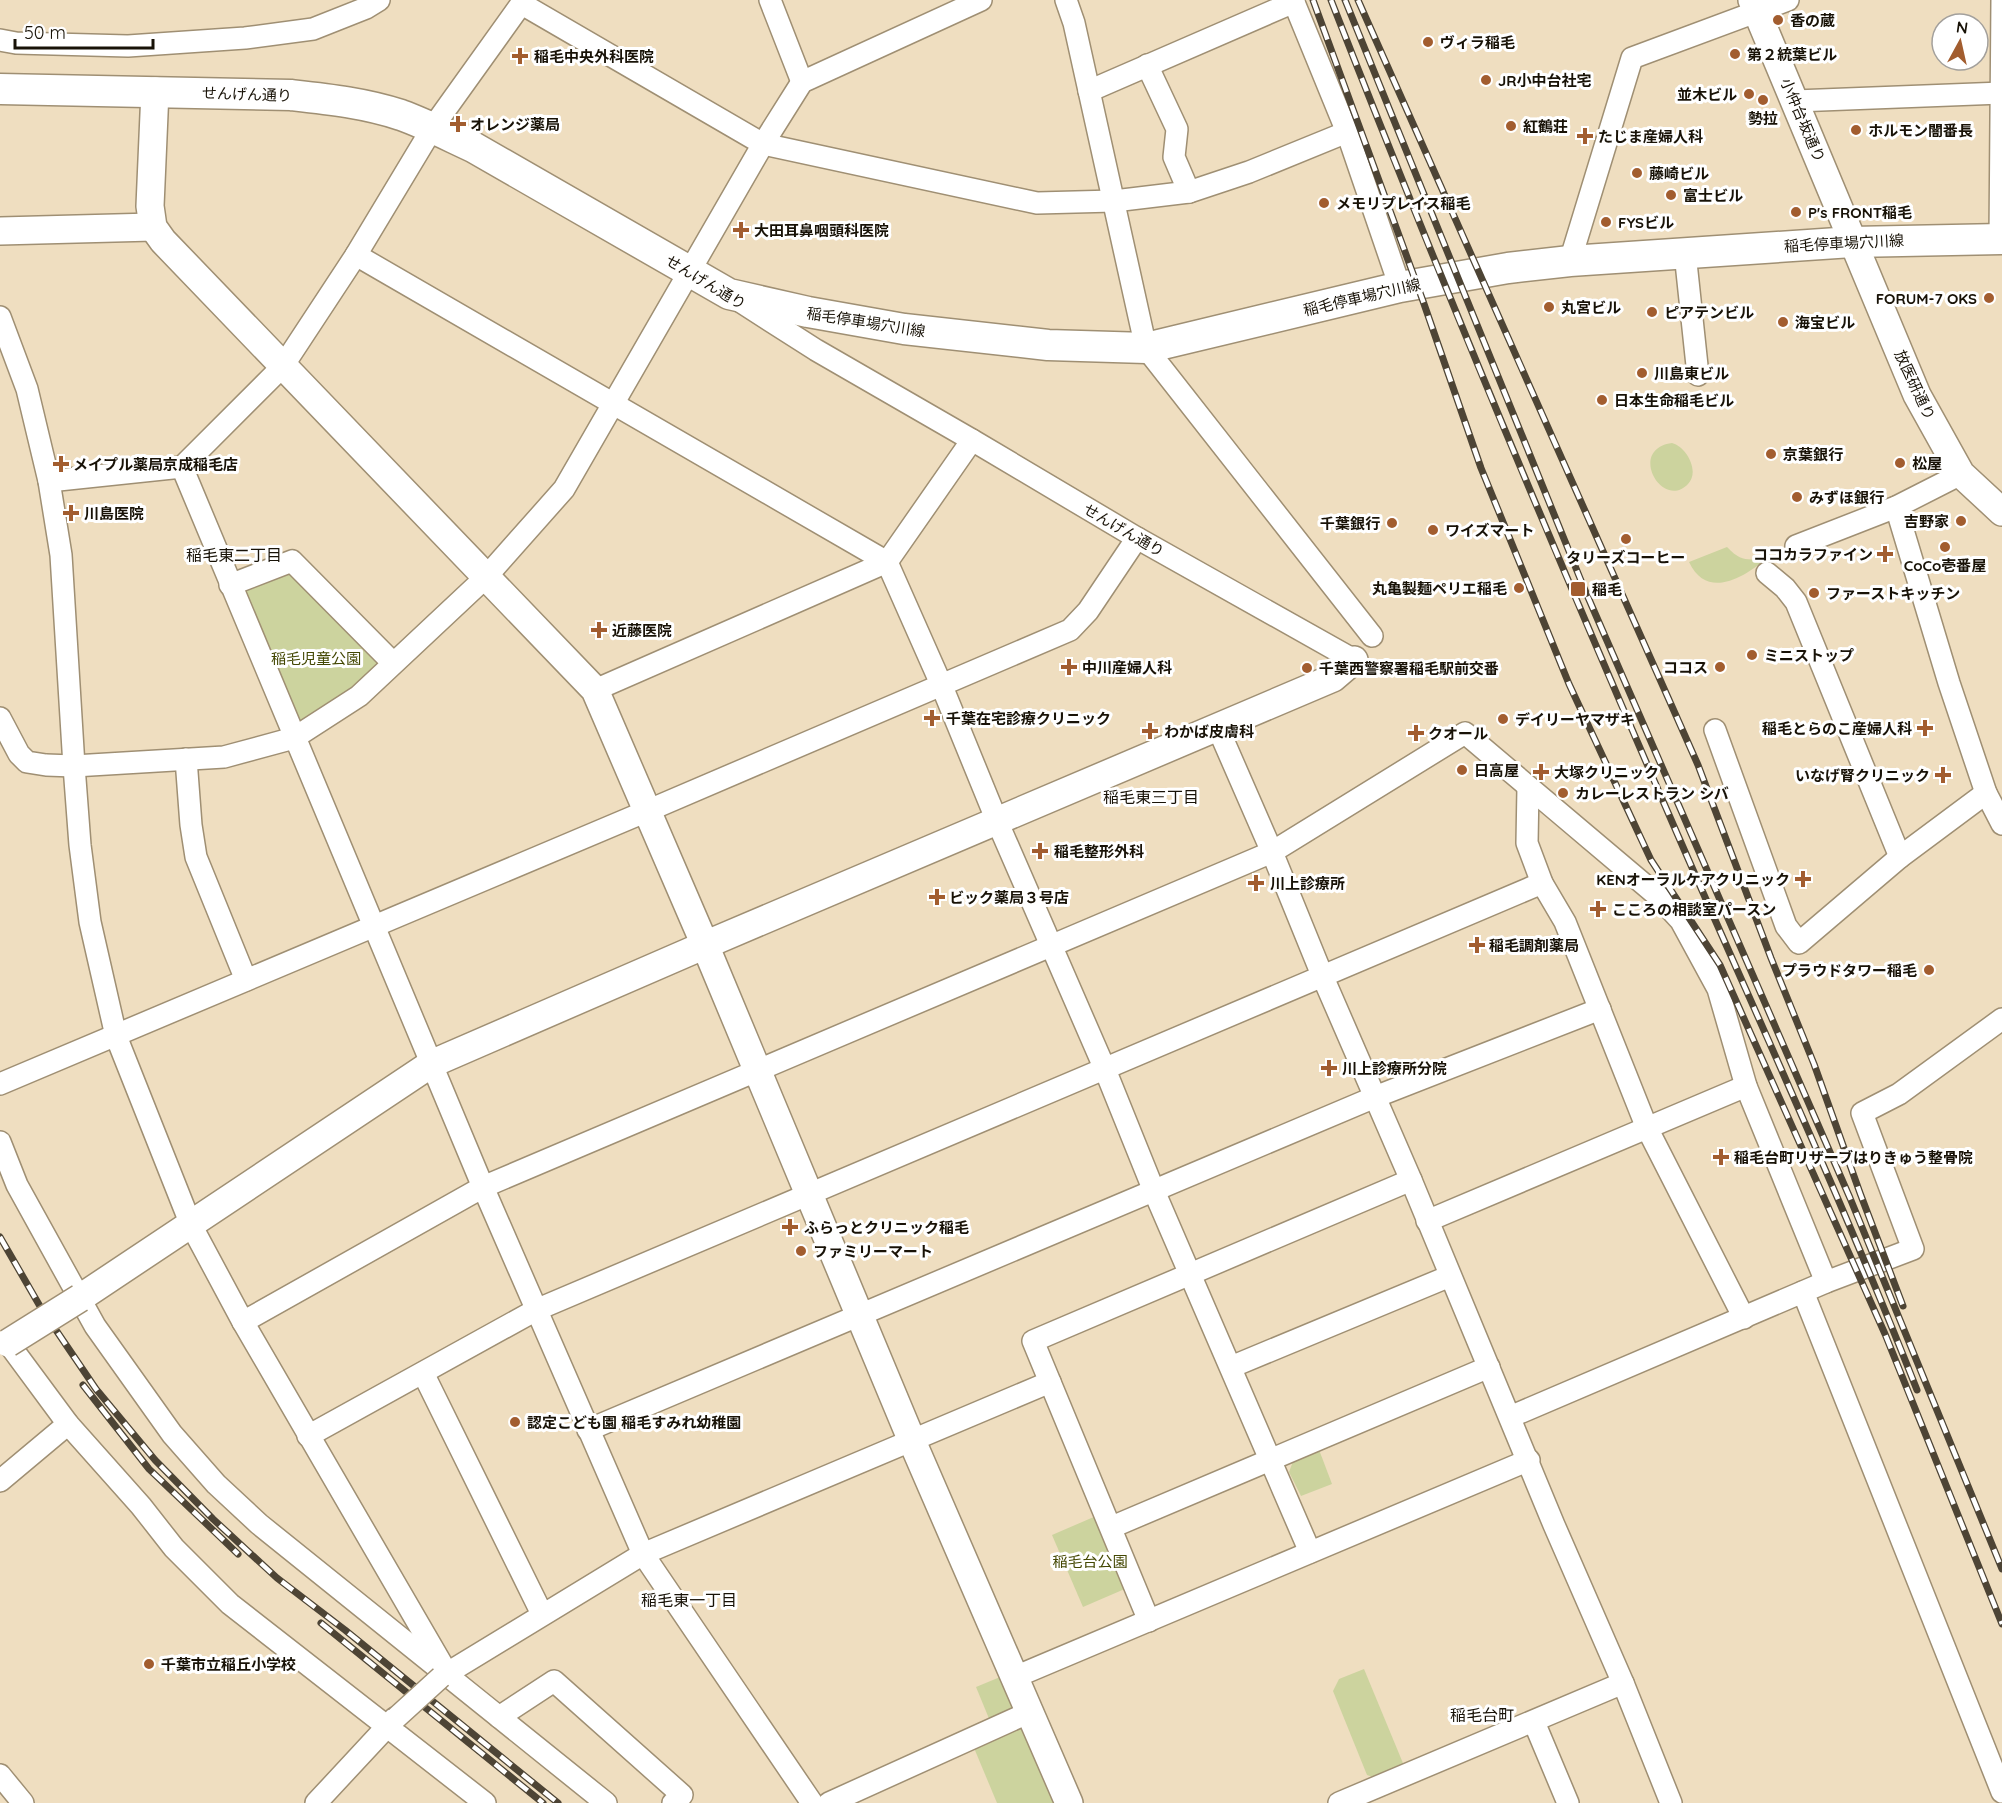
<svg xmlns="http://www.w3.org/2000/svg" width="2002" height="1803" font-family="Quicksand,'Noto Sans JP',sans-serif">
  <rect width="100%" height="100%" fill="#efdec0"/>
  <!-- green -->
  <g fill="#ccd39e">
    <path d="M1672 443C1687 447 1700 472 1688 484 1662 511 1627 449 1672 443Z"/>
    <path d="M1727 547C1742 563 1748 559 1766 559 1743 578 1707 600 1689 562Z"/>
    <polygon points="287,570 381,657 380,668 308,722 295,723 244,590"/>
    <polygon points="1318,1447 1332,1484 1301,1496 1289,1472 1295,1456"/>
    <polygon points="1096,1516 1127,1588 1083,1607 1052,1535"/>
    <polygon points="1364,1669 1405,1768 1378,1779 1367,1775 1333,1691 1339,1679"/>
    <polygon points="1005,1675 1014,1711 990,1721 976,1687"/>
    <polygon points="1022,1728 1056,1803 997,1803 974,1748"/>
  </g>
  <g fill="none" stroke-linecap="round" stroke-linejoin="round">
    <defs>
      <g id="minor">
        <polyline points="770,0 802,82"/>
        <polyline points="1066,0 1074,23 1146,348 1372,636"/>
        <polyline points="1293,0 1347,132 1400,287"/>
        <polyline points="522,4 763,144 1037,203 1114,201 1189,192 1249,172 1347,132"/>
        <polyline points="0,40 16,43 128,46 245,38 313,29 366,8 379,0"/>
        <polyline points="1147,65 1177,129 1174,157 1189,192"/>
        <polyline points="1089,91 1294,2"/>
        <polyline points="1795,101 2002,93"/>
        <polyline points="2000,239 2002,0"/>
        <polyline points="1685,253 1698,375"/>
        <polyline points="356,255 887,562 941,684 997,821 1104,1067 1154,1191 1310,1552"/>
        <polyline points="1570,261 1632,58 1788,0"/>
        <polyline points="741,302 816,350 972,440 1137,538 1354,660"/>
        <polyline points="0,317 27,389 49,481 61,555 74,766 80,845 90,922 116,1036 191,1225 243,1322 447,1673"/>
        <polyline points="182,467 483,1187 643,1554 812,1803"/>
        <polyline points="49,481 182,467 283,366 356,255 433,127 524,0"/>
        <polyline points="1896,507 1949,683 1986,793 2002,824"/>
        <polyline points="1796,546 1896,507 1961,474"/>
        <polyline points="1767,573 1785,588 1796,602 1900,857 1986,793"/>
        <polyline points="230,585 292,561 393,663"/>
        <polyline points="595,690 887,562 972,440"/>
        <polyline points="0,718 19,754 27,762 46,765 74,766 224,757 294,738 359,696 486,577 564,489 763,144 802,82 981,0"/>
        <polyline points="1217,726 1272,852 1322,975 1411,1180 1554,1525 1623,1683 1671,1803"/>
        <polyline points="1715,730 1786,926 1799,943 1900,857"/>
        <polyline points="186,759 191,825 196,857 246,980"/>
        <polyline points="1528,787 1527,843 1542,883 1565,922 1647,1128 1744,1318"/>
        <polyline points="0,1084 647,811 1070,630 1088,611 1137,538"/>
        <polyline points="0,1142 17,1185 95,1326 172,1434 216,1484 259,1524 606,1803"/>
        <polyline points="1427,1221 1746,1086"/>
        <path d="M1803 1292C1868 1459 1937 1625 2002 1792"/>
        <polyline points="243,1322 483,1187 1272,852 1465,733 1659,897 1681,921 1718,989 1746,1086 1826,1282"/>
        <polyline points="8,1343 68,1424 141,1506 174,1548 230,1604 485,1803"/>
        <polyline points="1231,1367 1450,1276"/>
        <polyline points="423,1373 542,1614"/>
        <polyline points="1510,1417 1826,1282 1913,1249 1862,1113 1899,1094 2002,1019"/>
        <polyline points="588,1430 1375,1097 1600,1009"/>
        <polyline points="308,1436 536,1310 1542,883"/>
        <polyline points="0,1481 68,1424"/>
        <polyline points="1112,1527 1489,1367"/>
        <polyline points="1149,1621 1033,1341 1411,1180"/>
        <polyline points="441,1677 643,1554 1050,1382"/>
        <polyline points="1015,1677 1529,1460"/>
        <polyline points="499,1717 554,1681 682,1795 673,1803"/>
        <polyline points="1534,1722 1568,1803"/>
        <polyline points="0,1775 23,1803"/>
        <polyline points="316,1803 395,1718"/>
        <polyline points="829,1803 1030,1712"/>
        <polyline points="1339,1803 1623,1683"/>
      </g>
      <g id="tertiary">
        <polyline points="1752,0 1917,395 1961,474 2002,512"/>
        <polyline points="155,91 150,206 153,227 163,241 595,690 705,945 912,1441 1069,1803"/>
        <polyline points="0,231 153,227"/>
        <polyline points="80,1298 431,1064 705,945 1333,678 1354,660"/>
      </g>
      <path id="secondary" d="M0 89 291 95C327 99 365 103 401 115 426 124 449 136 473 147L729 294 808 312 904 329 1048 345 1146 348 1400 287 1508 268 1570 261 1852 242 2002 239"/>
    </defs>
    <!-- minor casing -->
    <use href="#minor" stroke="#9f8f73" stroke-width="24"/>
    <!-- tertiary casing -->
    <use href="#tertiary" stroke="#9f8f73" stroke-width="30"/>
    <!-- secondary casing -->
    <use href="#secondary" stroke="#9f8f73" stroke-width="33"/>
    <!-- minor -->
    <use href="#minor" stroke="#fff" stroke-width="21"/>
    <!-- tertiary -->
    <use href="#tertiary" stroke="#fff" stroke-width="27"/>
    <!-- secondary -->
    <use href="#secondary" stroke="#fff" stroke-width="30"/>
    <defs>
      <g id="rail">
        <polyline points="1313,0 1423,301 1481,468 1569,684 1651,860 1720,965 1885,1334 2002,1624"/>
        <path d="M1331 0C1442 285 1561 567 1683 847 1762 1028 1845 1207 1917 1390"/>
        <polyline points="1345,0 1584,588 1850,1198 2002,1569"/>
        <polyline points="1358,0 1698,765 1771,958 1814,1064 1860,1193 1903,1306"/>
        <polyline points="0,1237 41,1308 96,1389 155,1460 213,1519 277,1578 345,1630 558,1803"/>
        <polyline points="83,1385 149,1469 238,1554"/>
        <polyline points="321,1623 543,1803"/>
      </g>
    </defs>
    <!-- rail casing -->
    <use href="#rail" stroke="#4d4435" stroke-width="7"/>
    <!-- rail -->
    <use href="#rail" stroke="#fff" stroke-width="4.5" stroke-dasharray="14" stroke-linecap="butt"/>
    <defs>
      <polyline id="minor-bridge" points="396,1718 441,1677"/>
      <polyline id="tertiary-bridge" points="8,1343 80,1298"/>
    </defs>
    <!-- minor-bridge casing -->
    <use href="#minor-bridge" stroke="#9f8f73" stroke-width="24" stroke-linecap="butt"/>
    <!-- tertiary-bridge casing -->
    <use href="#tertiary-bridge" stroke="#9f8f73" stroke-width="30" stroke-linecap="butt"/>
    <!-- minor-bridge -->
    <use href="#minor-bridge" stroke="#fff" stroke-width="21"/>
    <!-- tertiary-bridge -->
    <use href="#tertiary-bridge" stroke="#fff" stroke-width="27"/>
  </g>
  <!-- markers -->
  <g fill="#a25d2f" stroke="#fff" stroke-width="2">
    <circle cx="1778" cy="20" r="6"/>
    <circle cx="1428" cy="42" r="6"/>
    <circle cx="1735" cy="54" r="6"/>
    <path d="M517 47h6v6h6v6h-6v6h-6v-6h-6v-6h6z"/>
    <circle cx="1486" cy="80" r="6"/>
    <circle cx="1749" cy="94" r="6"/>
    <circle cx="1763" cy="100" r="6"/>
    <path d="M455 115h6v6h6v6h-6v6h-6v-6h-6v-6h6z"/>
    <circle cx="1511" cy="126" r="6"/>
    <circle cx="1856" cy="130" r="6"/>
    <path d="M1582 127h6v6h6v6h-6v6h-6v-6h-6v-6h6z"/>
    <circle cx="1637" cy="173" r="6"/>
    <circle cx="1671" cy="195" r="6"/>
    <circle cx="1324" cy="203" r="6"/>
    <circle cx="1796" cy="212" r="6"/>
    <circle cx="1606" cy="222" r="6"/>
    <path d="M738 221h6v6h6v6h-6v6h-6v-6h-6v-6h6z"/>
    <circle cx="1989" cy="298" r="6"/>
    <circle cx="1549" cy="307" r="6"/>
    <circle cx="1652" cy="312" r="6"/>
    <circle cx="1783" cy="322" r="6"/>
    <circle cx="1642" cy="373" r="6"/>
    <circle cx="1602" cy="400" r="6"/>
    <circle cx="1771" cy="454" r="6"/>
    <circle cx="1900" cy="463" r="6"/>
    <path d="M58 455h6v6h6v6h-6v6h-6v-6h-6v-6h6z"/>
    <circle cx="1797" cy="497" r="6"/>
    <path d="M68 504h6v6h6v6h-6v6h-6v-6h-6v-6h6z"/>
    <circle cx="1961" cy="521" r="6"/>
    <circle cx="1392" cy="523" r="6"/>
    <circle cx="1433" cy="530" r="6"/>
    <circle cx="1626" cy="539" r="6"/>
    <circle cx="1945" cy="547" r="6"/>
    <path d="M1882 545h6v6h6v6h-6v6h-6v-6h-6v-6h6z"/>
    <circle cx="1519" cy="588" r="6"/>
    <rect x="1570" y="581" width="16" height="16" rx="3"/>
    <circle cx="1814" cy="593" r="6"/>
    <path d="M596 621h6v6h6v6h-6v6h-6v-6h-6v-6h6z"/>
    <circle cx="1752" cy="655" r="6"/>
    <path d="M1066 658h6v6h6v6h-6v6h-6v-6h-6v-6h6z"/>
    <circle cx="1720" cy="667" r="6"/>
    <circle cx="1307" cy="668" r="6"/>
    <path d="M929 709h6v6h6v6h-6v6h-6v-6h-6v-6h6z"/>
    <circle cx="1503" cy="719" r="6"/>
    <path d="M1922 719h6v6h6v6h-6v6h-6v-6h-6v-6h6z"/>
    <path d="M1147 722h6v6h6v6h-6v6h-6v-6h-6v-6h6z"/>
    <path d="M1413 724h6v6h6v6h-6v6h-6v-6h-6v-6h6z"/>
    <circle cx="1462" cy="770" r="6"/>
    <path d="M1538 763h6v6h6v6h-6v6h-6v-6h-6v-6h6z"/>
    <path d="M1940 766h6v6h6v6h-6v6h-6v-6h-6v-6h6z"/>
    <circle cx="1563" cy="793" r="6"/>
    <path d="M1037 842h6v6h6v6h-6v6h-6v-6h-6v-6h6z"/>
    <path d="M1800 870h6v6h6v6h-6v6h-6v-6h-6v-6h6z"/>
    <path d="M1253 874h6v6h6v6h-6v6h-6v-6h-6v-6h6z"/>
    <path d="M934 888h6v6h6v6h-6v6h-6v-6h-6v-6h6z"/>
    <path d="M1595 900h6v6h6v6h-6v6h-6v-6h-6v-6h6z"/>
    <path d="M1474 936h6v6h6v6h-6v6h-6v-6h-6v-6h6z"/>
    <circle cx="1929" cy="970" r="6"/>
    <path d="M1326 1059h6v6h6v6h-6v6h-6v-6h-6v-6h6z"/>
    <path d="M1718 1148h6v6h6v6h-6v6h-6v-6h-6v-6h6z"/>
    <path d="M787 1218h6v6h6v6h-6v6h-6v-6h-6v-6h6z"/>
    <circle cx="801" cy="1251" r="6"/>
    <circle cx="515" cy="1422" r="6"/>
    <circle cx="149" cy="1664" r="6"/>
  </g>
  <g text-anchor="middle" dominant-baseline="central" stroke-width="6" stroke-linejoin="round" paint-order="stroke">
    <!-- poi labels -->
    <g font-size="15" font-weight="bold" fill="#181207" stroke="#fff" text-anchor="start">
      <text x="1790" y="20">香の蔵</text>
      <text x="1440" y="42">ヴィラ稲毛</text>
      <text x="1747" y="54">第２統葉ビル</text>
      <text x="534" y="56">稲毛中央外科医院</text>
      <text x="1498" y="80">JR小中台社宅</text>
      <text x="1737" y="94" text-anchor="end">並木ビル</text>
      <text x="1763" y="118" text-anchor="middle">勢拉</text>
      <text x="470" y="124">オレンジ薬局</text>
      <text x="1523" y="126">紅鶴荘</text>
      <text x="1868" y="130">ホルモン闇番長</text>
      <text x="1598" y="136">たじま産婦人科</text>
      <text x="1649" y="173">藤崎ビル</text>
      <text x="1683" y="195">富士ビル</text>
      <text x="1336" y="203">メモリプレイス稲毛</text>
      <text x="1808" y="212">P's FRONT稲毛</text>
      <text x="1618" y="222">FYSビル</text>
      <text x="754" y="230">大田耳鼻咽頭科医院</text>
      <text x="1977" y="298" text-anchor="end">FORUM-7 OKS</text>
      <text x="1561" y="307">丸宮ビル</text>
      <text x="1664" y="312">ピアテンビル</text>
      <text x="1795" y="322">海宝ビル</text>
      <text x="1654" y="373">川島東ビル</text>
      <text x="1614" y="400">日本生命稲毛ビル</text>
      <text x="1783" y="454">京葉銀行</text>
      <text x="1912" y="463">松屋</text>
      <text x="73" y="464">メイプル薬局京成稲毛店</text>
      <text x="1809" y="497">みずほ銀行</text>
      <text x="84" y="513">川島医院</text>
      <text x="1949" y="521" text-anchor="end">吉野家</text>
      <text x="1380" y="523" text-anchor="end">千葉銀行</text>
      <text x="1445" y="530">ワイズマート</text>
      <text x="1873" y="554" text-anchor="end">ココカラファイン</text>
      <text x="1626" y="557" text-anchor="middle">タリーズコーヒー</text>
      <text x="1945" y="565" text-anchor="middle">CoCo壱番屋</text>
      <text x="1507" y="588" text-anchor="end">丸亀製麺ペリエ稲毛</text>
      <text x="1592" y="589">稲毛</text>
      <text x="1826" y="593">ファーストキッチン</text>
      <text x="612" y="630">近藤医院</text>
      <text x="1764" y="655">ミニストップ</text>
      <text x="1082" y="667">中川産婦人科</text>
      <text x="1708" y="667" text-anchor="end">ココス</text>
      <text x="1319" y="668">千葉西警察署稲毛駅前交番</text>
      <text x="946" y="718">千葉在宅診療クリニック</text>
      <text x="1515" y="719">デイリーヤマザキ</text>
      <text x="1912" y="728" text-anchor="end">稲毛とらのこ産婦人科</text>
      <text x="1164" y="731">わかば皮膚科</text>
      <text x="1428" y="733">クオール</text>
      <text x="1474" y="770">日高屋</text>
      <text x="1554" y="772">大塚クリニック</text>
      <text x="1930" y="775" text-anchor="end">いなげ腎クリニック</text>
      <text x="1575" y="793">カレーレストラン シバ</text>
      <text x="1054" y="851">稲毛整形外科</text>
      <text x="1790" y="879" text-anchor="end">KENオーラルケアクリニック</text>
      <text x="1270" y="883">川上診療所</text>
      <text x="949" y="897">ビック薬局３号店</text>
      <text x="1612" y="909">こころの相談室パースン</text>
      <text x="1489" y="945">稲毛調剤薬局</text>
      <text x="1917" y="970" text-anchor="end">プラウドタワー稲毛</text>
      <text x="1342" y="1068">川上診療所分院</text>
      <text x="1734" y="1157">稲毛台町リザーブはりきゅう整骨院</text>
      <text x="804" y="1227">ふらっとクリニック稲毛</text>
      <text x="813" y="1251">ファミリーマート</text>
      <text x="527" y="1422">認定こども園 稲毛すみれ幼稚園</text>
      <text x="161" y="1664">千葉市立稲丘小学校</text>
    </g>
    <!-- street labels -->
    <g font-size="15" fill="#181207" stroke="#fff">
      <text transform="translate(247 94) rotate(2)">せんげん通り</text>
      <text transform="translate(1803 120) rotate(67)">小仲台坂通り</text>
      <text transform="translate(1844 243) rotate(-3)">稲毛停車場穴川線</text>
      <text transform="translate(706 282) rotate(31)">せんげん通り</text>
      <text transform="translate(1362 297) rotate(-13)">稲毛停車場穴川線</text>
      <text transform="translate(866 322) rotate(9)">稲毛停車場穴川線</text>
      <text transform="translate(1915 385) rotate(65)">放医研通り</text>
      <text transform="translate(1124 530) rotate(30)">せんげん通り</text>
    </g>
    <!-- park labels -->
    <g font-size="15" fill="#434702" stroke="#fff">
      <text x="316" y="658">稲毛児童公園</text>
      <text x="1090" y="1561">稲毛台公園</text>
    </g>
    <!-- neighbourhood labels -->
    <g font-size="16" fill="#181207" stroke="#fff">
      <text x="234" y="555">稲毛東二丁目</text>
      <text x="1151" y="797">稲毛東三丁目</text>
      <text x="689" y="1600">稲毛東一丁目</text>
      <text x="1482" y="1715">稲毛台町</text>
    </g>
  </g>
  <!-- north arrow -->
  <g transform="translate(1960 42) rotate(8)"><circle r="28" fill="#ffffff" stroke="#a3a09c" stroke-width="1.5"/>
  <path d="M0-4.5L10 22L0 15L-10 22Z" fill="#a25d2f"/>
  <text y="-9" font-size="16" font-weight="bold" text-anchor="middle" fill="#181207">N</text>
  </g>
  <!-- scale -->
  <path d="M15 39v9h138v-9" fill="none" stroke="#181207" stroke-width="3"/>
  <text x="24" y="39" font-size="18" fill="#181207" stroke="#ffffff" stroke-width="4.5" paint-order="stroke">50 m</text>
</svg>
